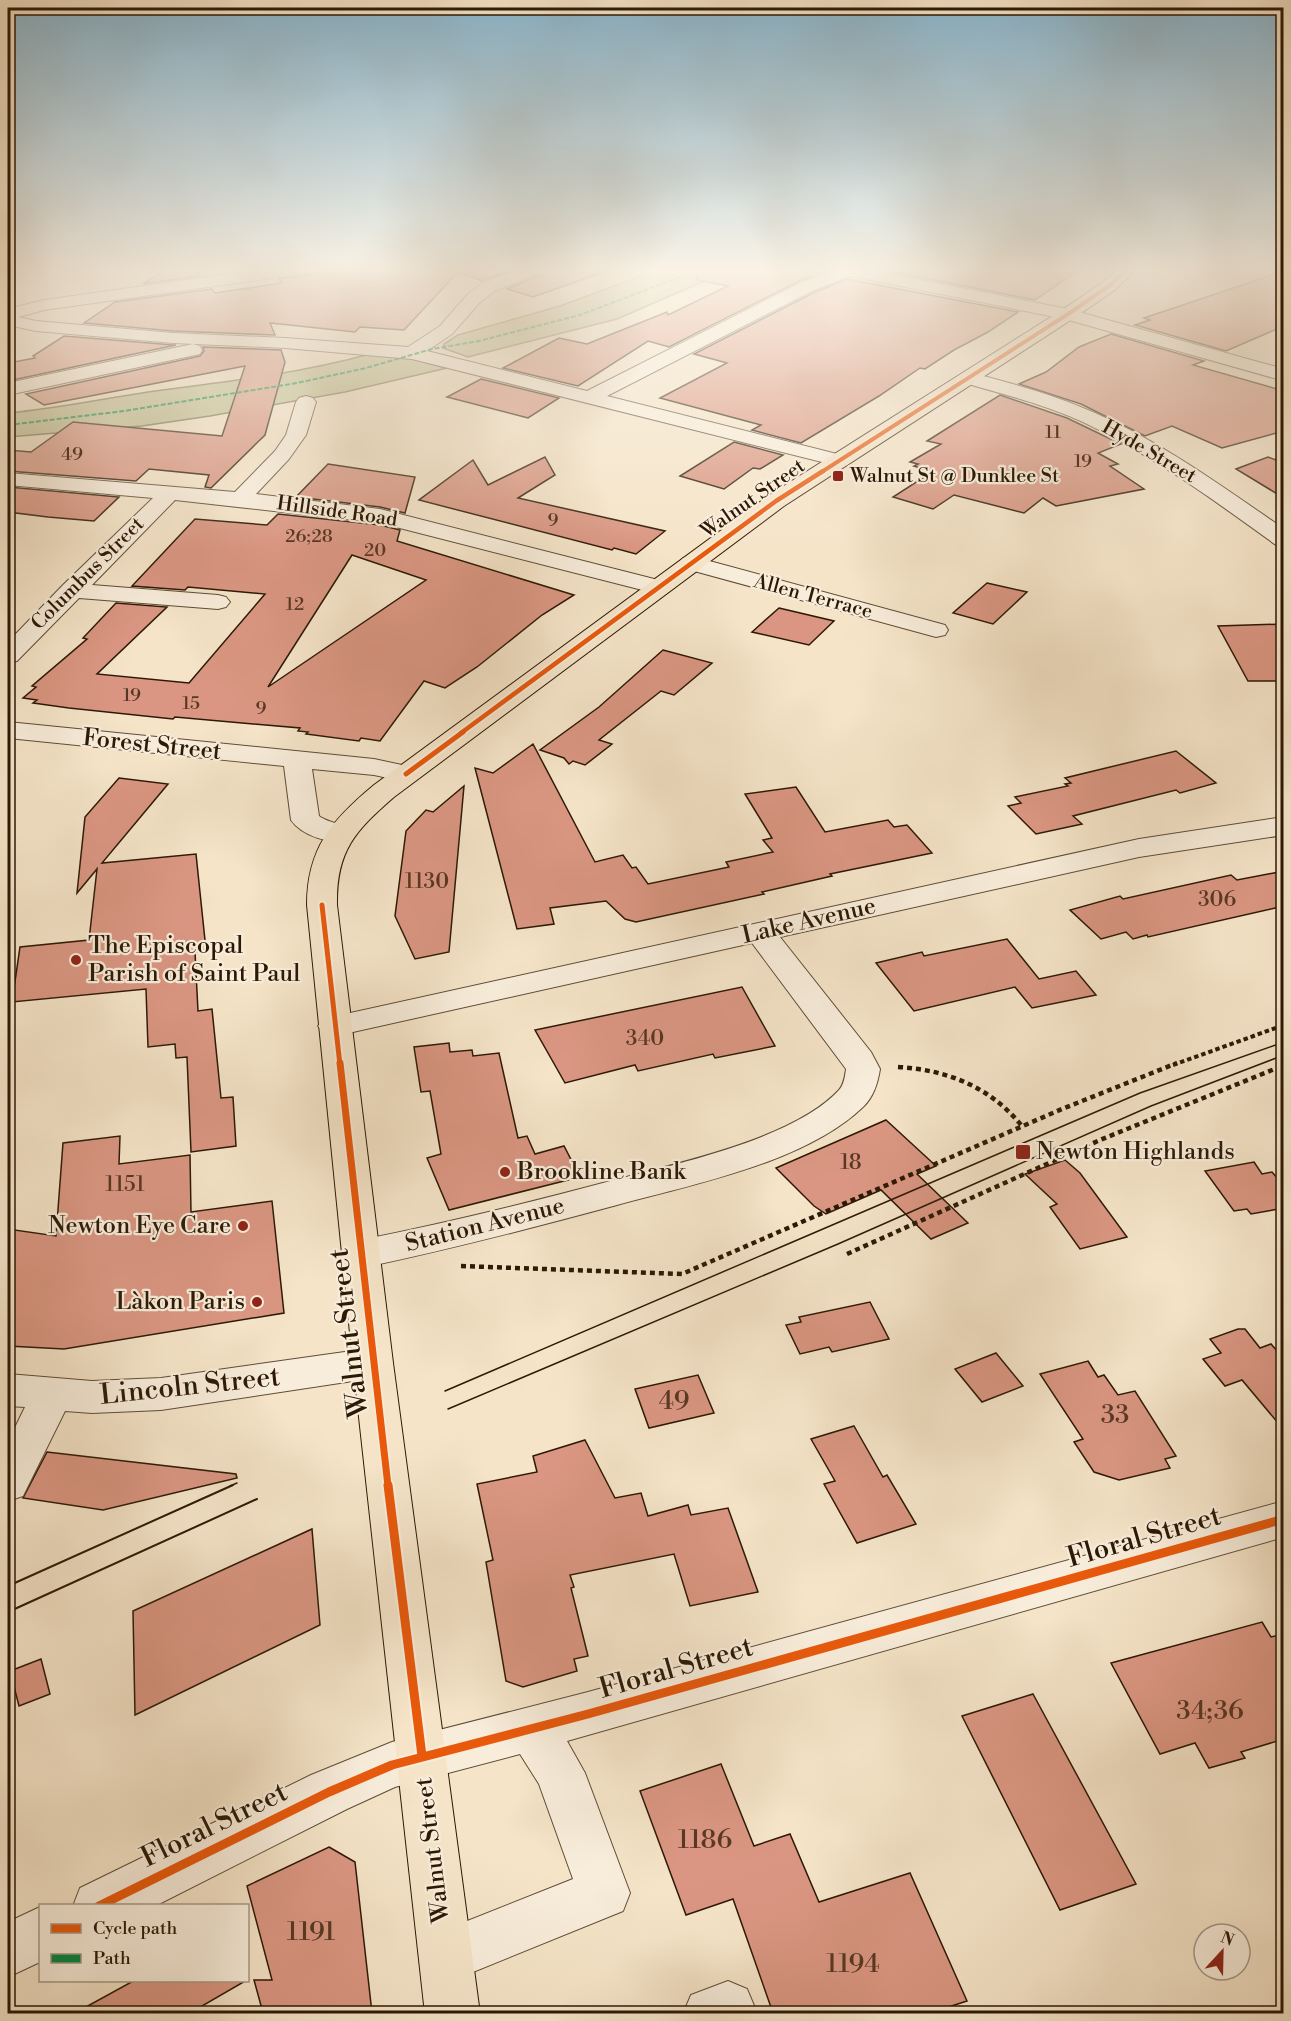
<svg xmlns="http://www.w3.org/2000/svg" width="1291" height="2021" font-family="'Libre Bodoni',serif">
  <rect width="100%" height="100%" fill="#f5e4c8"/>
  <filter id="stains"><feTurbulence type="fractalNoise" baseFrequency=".00333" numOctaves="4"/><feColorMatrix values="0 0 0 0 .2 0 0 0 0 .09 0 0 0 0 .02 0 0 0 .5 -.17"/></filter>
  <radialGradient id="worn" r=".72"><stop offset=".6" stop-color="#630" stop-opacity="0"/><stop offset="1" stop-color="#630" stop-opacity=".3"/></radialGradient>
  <!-- green -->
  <g fill="#c1c292" stroke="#766e4c" stroke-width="1.5">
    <polygon points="665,267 737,267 617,319 468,357 443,348 444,344 458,335 560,306"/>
    <path d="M370 354 407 358 447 368 345 392 210 416 142 426 8 437V413C55 409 101 399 148 392 223 382 297 374 370 354Z"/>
  </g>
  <!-- building -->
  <g fill="#da9682" stroke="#2c1905" stroke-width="1.5" fill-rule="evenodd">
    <polygon points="169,267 192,267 200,276 143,284"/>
    <polygon points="324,267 519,267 482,281 458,272 404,330 360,327 355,332 270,323 275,335 173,331 84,323 115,302 212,289 215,293 282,283 279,279 314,274"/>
    <polygon points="549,267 607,267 607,271 533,297 507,289 546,273"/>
    <polygon points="699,267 796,267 821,273 799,281 669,347 648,341 578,386 503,368 559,338 587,344 667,312 668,315 728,286 697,280"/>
    <polygon points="911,267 1083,267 1035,300 899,273"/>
    <polygon points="1284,271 1284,326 1226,351 1135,325 1150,320 1144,318"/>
    <polygon points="847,279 1018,312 988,332 954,350 925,369 920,368 879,396 801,443 752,430 761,425 660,398 727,363 694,354 813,293"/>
    <polygon points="1111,334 1204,361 1193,365 1284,391 1284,431 1222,448 1172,426 1145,436 1081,404 1019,384 1046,372 1079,347"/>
    <polygon points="64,336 173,345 176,345 8,381 8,363 35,358 33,356"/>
    <polygon points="203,347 281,350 285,362 265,435 211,488 205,487 209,475 149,469 136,481 8,471 8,450 31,452 73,422 222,436 245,366 44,405 26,394 200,356 204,351"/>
    <polygon points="481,379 559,398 528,418 447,397"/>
    <polygon points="1000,395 1067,418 1121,444 1098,453 1118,464 1110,466 1144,489 1056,506 1043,498 1024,513 954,495 933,509 893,497 932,472 914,466 918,464 910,462 941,444 927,441"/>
    <polygon points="734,442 783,455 760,469 753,468 724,489 680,476"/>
    <polygon points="545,457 555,475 518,498 665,531 636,554 614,548 612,550 419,500 473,460 488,485"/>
    <polygon points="1268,457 1284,463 1284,498 1236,469"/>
    <polygon points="328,464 415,477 405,513 380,507 296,497"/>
    <polygon points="8,487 119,497 94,521 48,517 8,512"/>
    <path d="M278 514 380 525 400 530 397 541 574 595 542 615 477 667 445 688 424 681 380 741 361 738 359 741 306 734 308 732 298 731 300 728 175 717 173 719 69 708 33 703 37 700 23 698 36 687 32 686 87 639 83 638 116 603 167 607 97 674 189 683 265 594 188 587 185 590 132 586 195 519 267 525ZM352 555 426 580 268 687Z"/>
    <polygon points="987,583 1027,592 993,624 953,613"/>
    <polygon points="779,608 834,621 809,645 752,632"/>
    <polygon points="1284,624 1284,681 1248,681 1218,626"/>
    <polygon points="663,650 712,663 674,695 661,691 599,740 612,744 585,765 573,761 569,764 564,758 540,750 599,707"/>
    <polygon points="533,744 595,862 623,855 632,868 636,867 648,884 729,867 726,862 773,852 763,840 772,838 745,794 796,787 825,832 888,820 894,827 907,825 932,853 830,874 832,876 762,892 764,894 636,922 625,919 606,901 550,908 554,924 517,929 475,768 493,773"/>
    <polygon points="1176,751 1216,783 1180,793 1176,790 1073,816 1082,824 1036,834 1008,806 1021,803 1015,797 1068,786 1065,784 1071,783 1065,778"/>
    <polygon points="119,778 168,784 102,863 196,854 206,950 195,952 198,1011 212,1009 221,1098 233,1097 236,1146 191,1152 187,1057 176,1058 175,1044 148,1047 146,989 12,1002 20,947 89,940 97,869 77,893 85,817"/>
    <polygon points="464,786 449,952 415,959 395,916 406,831 426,810 433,812"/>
    <polygon points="1284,871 1284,906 1148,937 1147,935 1133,939 1126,932 1101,939 1070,910 1120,896 1123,899 1231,875 1237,880"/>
    <polygon points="1007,939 1039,979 1076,971 1096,995 1032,1008 1015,987 914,1011 876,963 922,952 924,956"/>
    <polygon points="742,987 775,1046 715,1058 713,1054 638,1071 635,1065 565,1083 535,1030"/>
    <polygon points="449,1043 450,1052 472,1050 473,1056 499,1053 518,1138 527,1136 535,1154 564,1146 580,1177 449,1210 427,1158 441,1154 430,1091 421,1092 414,1047"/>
    <polygon points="886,1120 936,1166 917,1174 968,1223 931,1239 881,1190 826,1214 814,1206 776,1168"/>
    <polygon points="120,1136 119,1164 190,1155 191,1212 272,1201 284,1313 64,1349 8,1346 8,1229 56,1236 63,1143"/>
    <polygon points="1065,1160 1080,1173 1127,1237 1080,1249 1050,1207 1057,1204 1025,1174"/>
    <polygon points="1254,1162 1262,1174 1272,1172 1284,1186 1284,1208 1251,1214 1247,1209 1234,1211 1205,1171"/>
    <polygon points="870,1302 889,1339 832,1352 829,1347 800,1354 786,1325 801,1322 799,1317"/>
    <polygon points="1238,1329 1245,1329 1260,1348 1271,1344 1284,1359 1284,1430 1242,1380 1225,1386 1203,1359 1221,1353 1210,1339"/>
    <polygon points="996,1353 1023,1386 982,1402 955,1369"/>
    <polygon points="1088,1361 1098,1377 1104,1375 1118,1395 1135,1391 1176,1456 1165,1459 1170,1468 1119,1480 1094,1472 1074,1442 1083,1439 1040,1374"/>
    <polygon points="698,1375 714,1413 649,1428 635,1389"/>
    <polygon points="854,1426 883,1477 887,1475 916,1524 857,1543 824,1484 835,1481 811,1439"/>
    <polygon points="585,1440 615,1498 641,1493 648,1516 688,1505 691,1515 728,1508 758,1592 690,1606 674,1554 570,1575 574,1587 571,1588 588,1656 574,1659 577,1671 523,1687 506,1681 486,1562 493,1560 477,1484 537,1472 533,1456"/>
    <polygon points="47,1452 236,1474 237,1478 103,1510 23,1498"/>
    <polygon points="312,1529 320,1625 135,1715 133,1611"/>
    <polygon points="1262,1622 1271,1637 1284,1634 1284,1739 1241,1752 1245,1758 1209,1768 1195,1743 1160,1754 1111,1663"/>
    <polygon points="41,1659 50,1694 19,1706 10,1671"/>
    <polygon points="1033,1694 1136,1884 1060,1910 962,1716"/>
    <polygon points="721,1764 754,1846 790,1834 819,1902 910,1873 967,2001 930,2013 773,2013 733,1899 686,1915 640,1791"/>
    <polygon points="329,1847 355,1862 372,2013 263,2013 254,1980 272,1980 247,1886"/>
    <polygon points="135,1980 247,1980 190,2013 75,2013"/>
  </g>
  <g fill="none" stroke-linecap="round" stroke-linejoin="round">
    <defs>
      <g id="minor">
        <polygon points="280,267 322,267 314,272 44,310 18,317 36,321 173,333 285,338 408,347 440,326 468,294 483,283 525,267 547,267 545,271 495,291 480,302 452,334 427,351 587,391 800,283 844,267 867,267 866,269 1068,309 1284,369 1284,381 1065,319 850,276 812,291 607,396 845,456 848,460 845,464 838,466 412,359 285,348 173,343 36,331 8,325 8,309 44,300"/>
        <polygon points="193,344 200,346 202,350 200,354 8,395 8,383"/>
        <path d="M968 372C1011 383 1055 395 1095 413 1163 443 1223 487 1284 529V547L1276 545C1214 500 1152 455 1083 422 1044 404 1002 394 961 382L958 378 961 374Z"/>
        <polygon points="306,396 313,398 316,402 306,435 289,459 256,494 380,509 666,582 670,587 666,592 658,594 380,523 175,500 92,585 218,595 226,597 230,602 226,607 218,609 79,598 17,661 8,663 8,642 63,585 153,498 8,485 8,473 235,492 275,451 286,435 296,402 299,398"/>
        <polygon points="691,556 945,625 948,630 945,635 936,637 683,568 679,563 683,558"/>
        <path d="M8 722 374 759 416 768 420 774 416 780 406 782 374 775 312 769 319 816C330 824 346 823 354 834L349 840C331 845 302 836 291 820L284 766 8 738Z"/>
        <path d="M1284 817V835L1139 857 780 937 871 1052 880 1069C878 1082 874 1096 864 1106 807 1162 694 1184 617 1205 532 1228 447 1250 361 1268L347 1264 342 1254 347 1244 361 1240C447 1223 532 1202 618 1179 680 1163 795 1138 839 1090 844 1085 845 1076 846 1069L752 943 335 1036 323 1033 318 1026 323 1019 1139 839Z"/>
        <polygon points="373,1348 387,1352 393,1363 387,1374 373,1378 161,1410 92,1413 65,1411 23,1496 8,1501 8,1442 25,1407 8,1406 8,1374 92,1381 161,1378"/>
        <polygon points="1284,1501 1284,1537 567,1741 585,1773 630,1893 623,1911 446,1983 427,1975 419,1956 427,1937 573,1879 539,1784 520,1754 395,1787 347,1809 155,1906 73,1906 80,1888 311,1775 392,1742 588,1692"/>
        <polygon points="40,1907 40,1962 8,1977 8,1922"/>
        <polygon points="728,1981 747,1989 755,2008 753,2014 683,2014 691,1995"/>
      </g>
      <path id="major" d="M1120 267H1138L1115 290 1074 318 784 506 394 797C355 831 336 851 337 905L393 1363 480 2014H425L353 1363 307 905C307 848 332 820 374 785L768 496 1062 310 1103 282Z"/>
    </defs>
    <!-- minor casing -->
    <use href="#minor" stroke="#5e4c36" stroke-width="2"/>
    <!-- major casing -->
    <use href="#major" stroke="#2c1905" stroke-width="2"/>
    <!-- path-far2 -->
    <polyline stroke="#2c1905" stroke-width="2" stroke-dasharray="2 1.5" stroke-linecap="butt" points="8,271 29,267"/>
    <!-- path-far1 -->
    <polyline stroke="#2c1905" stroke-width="4" stroke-dasharray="4.5 3" stroke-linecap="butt" points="1173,1065 1284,1025"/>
    <!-- path -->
    <g stroke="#2c1905" stroke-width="4.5" stroke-dasharray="5 4" stroke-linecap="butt">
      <path d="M898 1067C948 1070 990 1087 1022 1126"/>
      <polyline points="847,1254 1100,1140 1282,1066"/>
      <polyline points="461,1266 682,1274 1062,1109 1177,1063"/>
    </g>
    <!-- minor -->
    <use href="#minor" fill="#f8eddb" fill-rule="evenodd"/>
    <!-- major -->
    <use href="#major" fill="#f5e4c8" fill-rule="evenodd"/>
    <!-- tram-far1 -->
    <g stroke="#2c1905" stroke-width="1.5">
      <polyline points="445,1391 1140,1093 1284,1042"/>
      <polyline points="448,1409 838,1244 1151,1106 1284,1055"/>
      <polyline points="230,1486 237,1483"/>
    </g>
    <!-- tram -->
    <g stroke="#2c1905" stroke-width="2">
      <polyline points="8,1586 233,1485"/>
      <polyline points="8,1612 257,1499"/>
    </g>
    <!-- quiet -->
    <polyline stroke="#00873e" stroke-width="2" stroke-dasharray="5 2" stroke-linecap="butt" points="8,425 124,411 297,383 366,368 432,349 479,341 580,315 706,267"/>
    <defs>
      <polyline id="cycleway-far4" points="820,473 1068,314 1109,286 1130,267"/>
      <polyline id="cycleway-far3" points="461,733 776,501 823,471"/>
      <g id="cycleway-far2">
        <polyline points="406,774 463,732"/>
        <polyline points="322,905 340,1065"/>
      </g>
      <polyline id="cycleway-far1" points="340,1063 388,1486"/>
      <g id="cycleway">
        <polyline points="388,1485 422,1756"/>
        <polyline points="99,1906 329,1792 392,1765 588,1714 1284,1519"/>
      </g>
    </defs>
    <!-- cycleway-far4 casing -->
    <use href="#cycleway-far4" stroke="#f8eddb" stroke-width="6"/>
    <!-- cycleway-far3 casing -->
    <use href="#cycleway-far3" stroke="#f8eddb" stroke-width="8"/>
    <!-- cycleway-far2 casing -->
    <use href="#cycleway-far2" stroke="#f8eddb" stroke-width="9"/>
    <!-- cycleway-far1 casing -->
    <use href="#cycleway-far1" stroke="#f8eddb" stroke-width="10"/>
    <!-- cycleway casing -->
    <use href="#cycleway" stroke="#f8eddb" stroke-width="13"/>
    <!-- cycleway-far4 -->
    <use href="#cycleway-far4" stroke="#e8590c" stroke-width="4"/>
    <!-- cycleway-far3 -->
    <use href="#cycleway-far3" stroke="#e8590c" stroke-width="4.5"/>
    <!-- cycleway-far2 -->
    <use href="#cycleway-far2" stroke="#e8590c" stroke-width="5"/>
    <!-- cycleway-far1 -->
    <use href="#cycleway-far1" stroke="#e8590c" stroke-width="7"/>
    <!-- cycleway -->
    <use href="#cycleway" stroke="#e8590c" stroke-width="9"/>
  </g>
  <!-- sky -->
  <linearGradient id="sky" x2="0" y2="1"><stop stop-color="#8ab8d1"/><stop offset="0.49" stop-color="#faf3e6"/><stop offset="1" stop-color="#faf3e6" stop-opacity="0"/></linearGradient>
  <rect width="1291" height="550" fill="url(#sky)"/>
  <!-- markers -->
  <g fill="#8f2418" stroke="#f8eddb" stroke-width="2">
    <rect x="832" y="470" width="12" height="12" rx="3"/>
    <circle cx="76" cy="960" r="6"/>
    <rect x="1015" y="1144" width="16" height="16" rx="3"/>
    <circle cx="505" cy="1172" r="6"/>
    <circle cx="243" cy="1226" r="6"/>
    <circle cx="257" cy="1302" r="6"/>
  </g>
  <g text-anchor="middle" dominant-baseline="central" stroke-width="4.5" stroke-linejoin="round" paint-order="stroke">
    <!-- far-number labels -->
    <g font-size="18" fill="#583824">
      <text x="1053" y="432">11</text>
      <text x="72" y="454">49</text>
      <text x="1083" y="461">19</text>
      <text x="553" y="520">9</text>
      <text x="309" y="536">26;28</text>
      <text x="375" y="550">20</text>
      <text x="295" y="604">12</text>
      <text x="132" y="695">19</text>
      <text x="191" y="703">15</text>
      <text x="261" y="708">9</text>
    </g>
    <!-- far-street labels -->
    <g font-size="20" fill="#2c1905" stroke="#f8eddb">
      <text transform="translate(1149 452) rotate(30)">Hyde Street</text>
      <text transform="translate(753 499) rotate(-35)">Walnut Street</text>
      <text transform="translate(337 512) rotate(8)">Hillside Road</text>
      <text transform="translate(88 574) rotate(-45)">Columbus Street</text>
      <text transform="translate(813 597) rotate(15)">Allen Terrace</text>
    </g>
    <!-- far-poi labels -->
    <g font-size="20" fill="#2c1905" stroke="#f8eddb" text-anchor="start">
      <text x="850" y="476">Walnut St @ Dunklee St</text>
    </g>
    <!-- number labels -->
    <g font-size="21" fill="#583824">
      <text x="427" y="882">1130</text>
      <text x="1217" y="900">306</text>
      <text x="645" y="1039">340</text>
      <text x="851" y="1163">18</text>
      <text x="125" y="1185">1151</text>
    </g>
    <!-- street labels -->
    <g font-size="24" fill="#2c1905" stroke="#f8eddb">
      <text transform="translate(152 745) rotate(6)">Forest Street</text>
      <text transform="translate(809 921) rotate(-13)">Lake Avenue</text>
      <text transform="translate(485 1225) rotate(-14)">Station Avenue</text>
      <text transform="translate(433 1850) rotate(-97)">Walnut Street</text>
    </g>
    <!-- poi labels -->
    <g font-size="24" fill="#2c1905" stroke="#f8eddb" text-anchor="start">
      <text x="88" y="946">The Episcopal<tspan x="88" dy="28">Parish of Saint Paul</tspan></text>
      <text x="1036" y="1152">Newton Highlands</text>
      <text x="517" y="1172">Brookline Bank</text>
      <text x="231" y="1226" text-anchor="end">Newton Eye Care</text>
      <text x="245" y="1302" text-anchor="end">Làkon Paris</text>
    </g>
    <!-- near-number labels -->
    <g font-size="26" fill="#583824">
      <text x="674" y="1401">49</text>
      <text x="1115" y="1415">33</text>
      <text x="1210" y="1711">34;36</text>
      <text x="705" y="1840">1186</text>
      <text x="311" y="1932">1191</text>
      <text x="853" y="1964">1194</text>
    </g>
    <!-- near-street labels -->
    <g font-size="28" fill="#2c1905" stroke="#f8eddb">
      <text transform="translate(349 1333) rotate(-97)">Walnut Street</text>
      <text transform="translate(190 1386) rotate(-6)">Lincoln Street</text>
      <text transform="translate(1144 1537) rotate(-16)">Floral Street</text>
      <text transform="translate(676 1668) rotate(-16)">Floral Street</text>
      <text transform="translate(214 1825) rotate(-26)">Floral Street</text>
    </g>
  </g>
  <!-- margin -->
  <rect width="1291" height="2021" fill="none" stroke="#f5e4c8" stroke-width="30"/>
  <rect x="9" y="9" width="1273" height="2003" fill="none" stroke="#2c1905" stroke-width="3"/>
  <rect x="15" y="15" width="1261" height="1991" fill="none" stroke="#2c1905" stroke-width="1.5"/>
  <!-- legend -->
  <rect x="39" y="1904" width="210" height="78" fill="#f8eddb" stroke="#a69885" stroke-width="1.5"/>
  <rect x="51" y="1924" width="30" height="9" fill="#e8590c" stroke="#a69885" stroke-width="1.5"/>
  <text x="93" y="1934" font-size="18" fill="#2c1905">Cycle path</text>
  <rect x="51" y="1954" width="30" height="9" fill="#00873e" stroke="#a69885" stroke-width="1.5"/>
  <text x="93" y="1964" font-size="18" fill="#2c1905">Path</text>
  <!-- north arrow -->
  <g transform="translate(1222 1952) rotate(22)"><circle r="28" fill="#f8eddb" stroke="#a69885" stroke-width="1.5"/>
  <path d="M0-4.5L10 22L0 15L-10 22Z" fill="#8f2418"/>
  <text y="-9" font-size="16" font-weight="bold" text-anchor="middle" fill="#2c1905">N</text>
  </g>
  <rect width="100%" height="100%" filter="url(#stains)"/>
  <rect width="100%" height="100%" fill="url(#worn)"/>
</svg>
